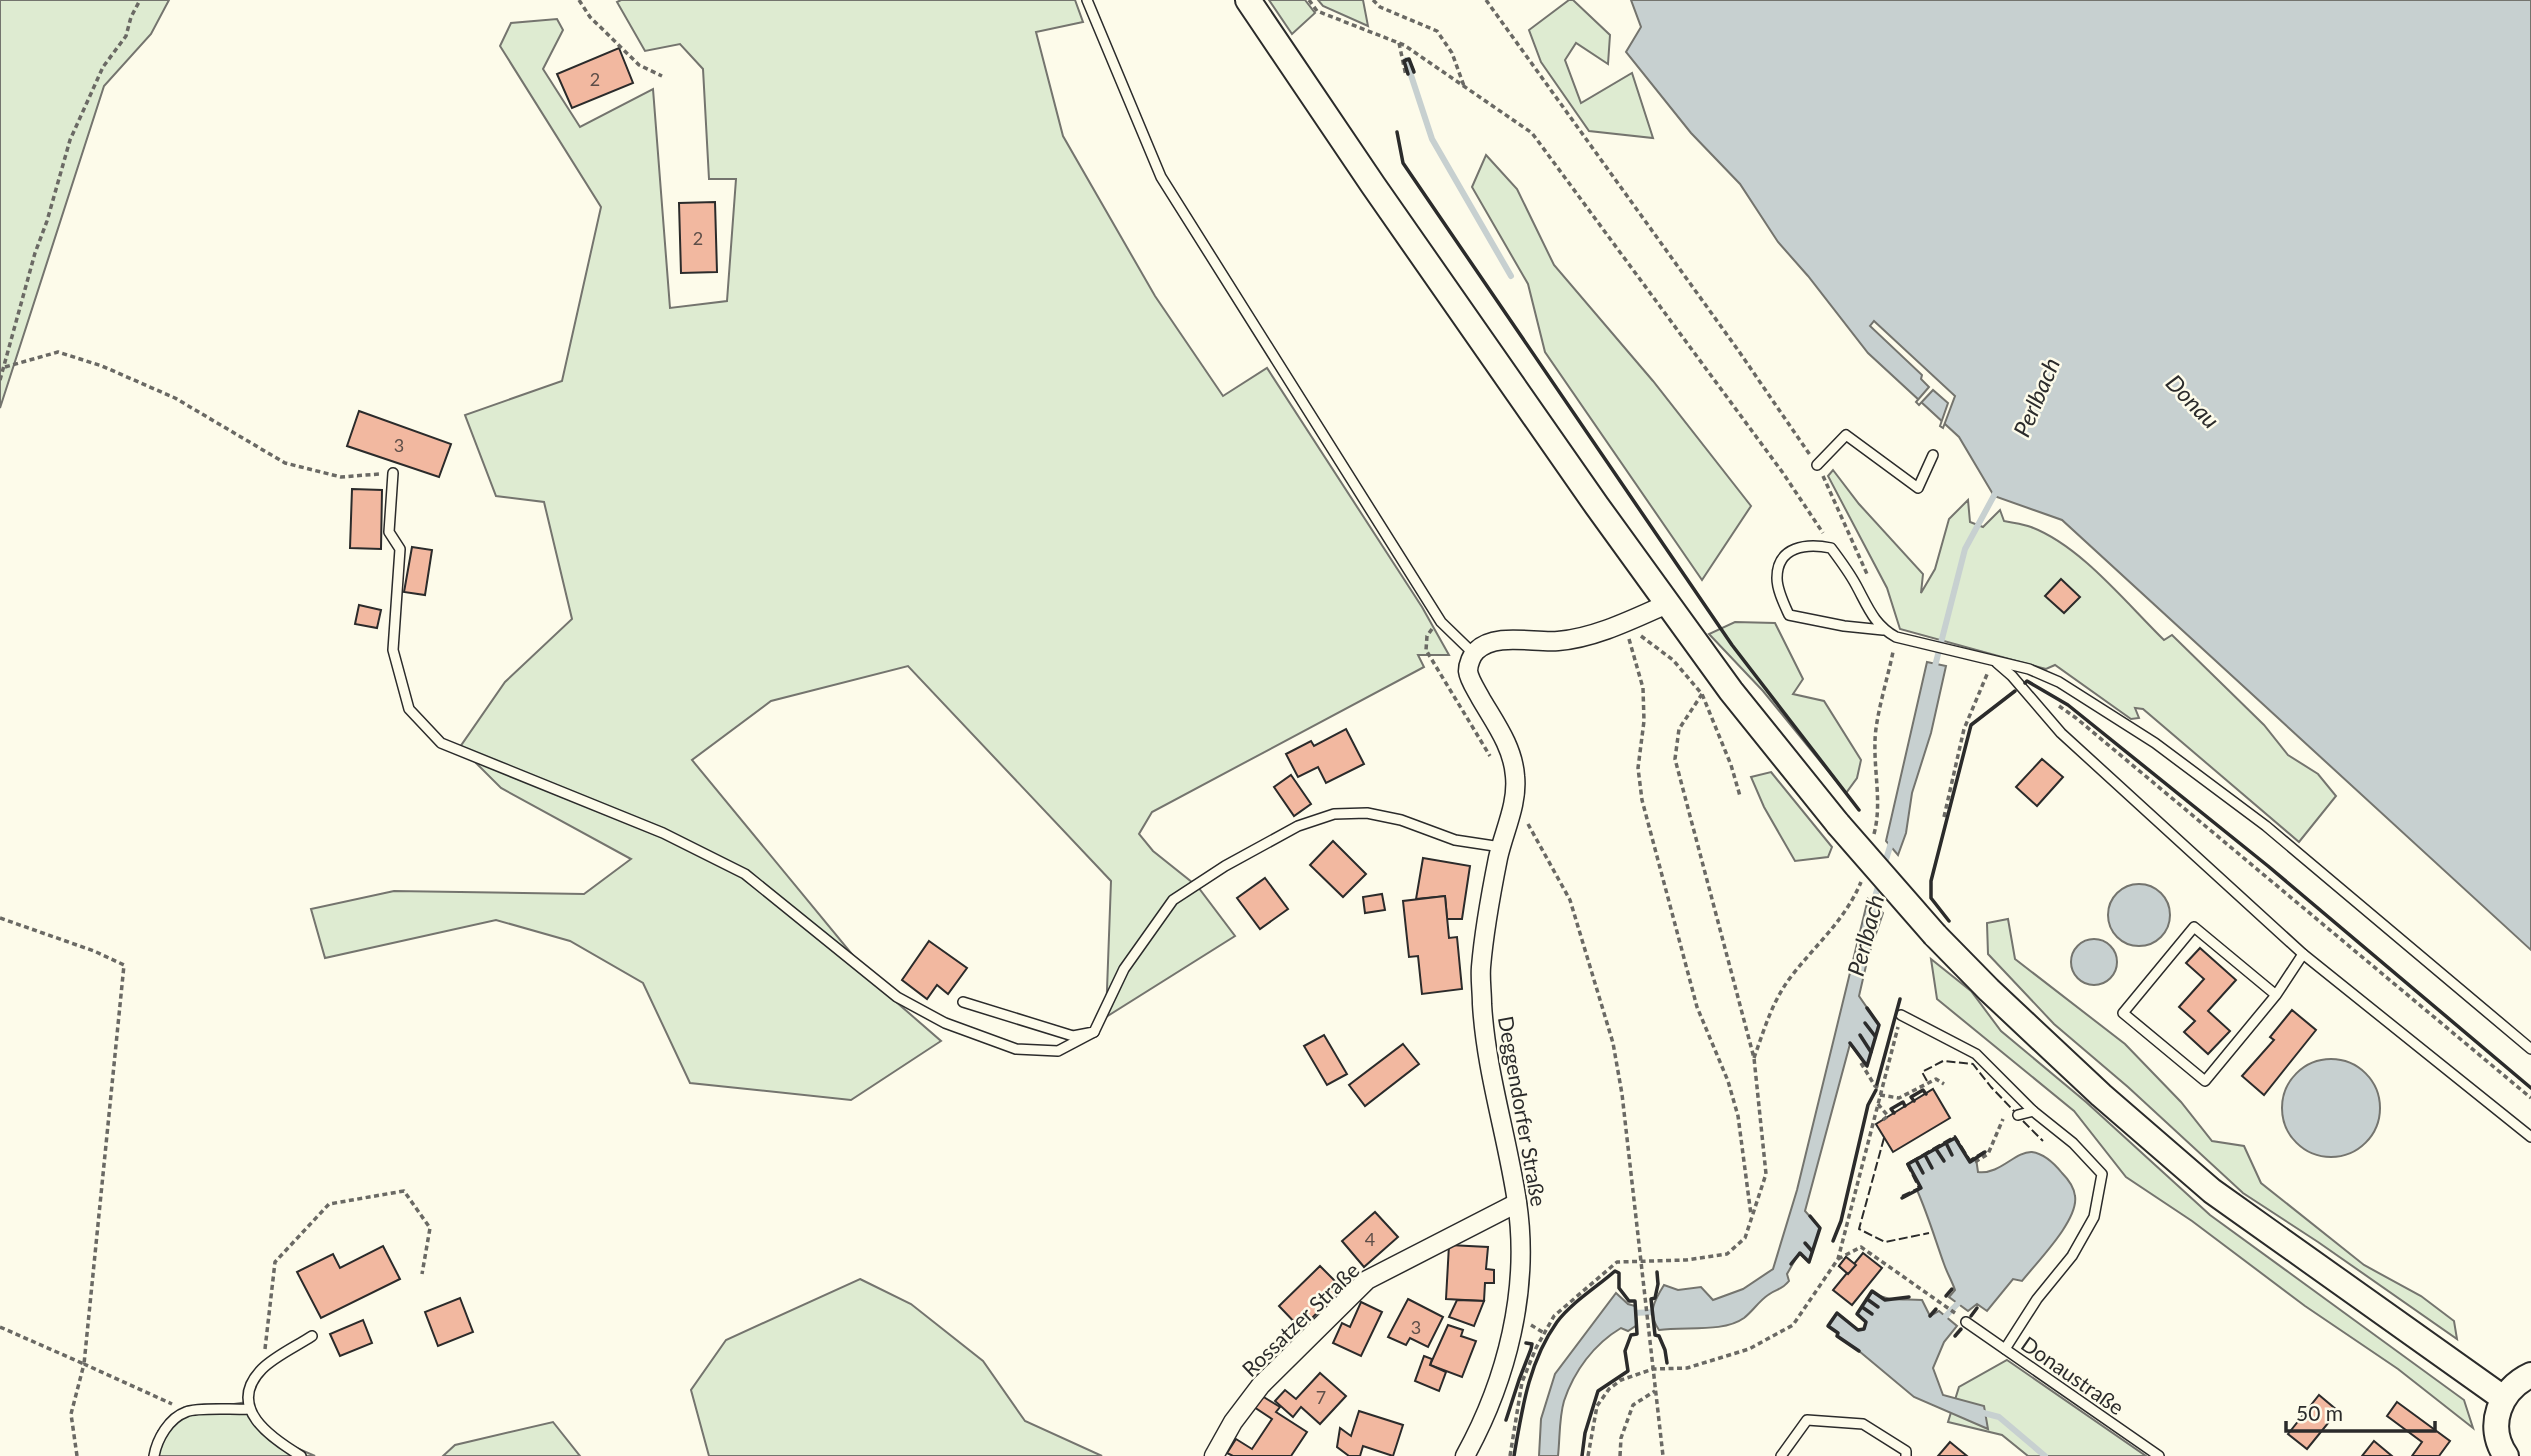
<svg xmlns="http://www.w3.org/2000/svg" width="2531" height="1456" font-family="Lato,sans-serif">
  <rect width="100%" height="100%" fill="#fdfbea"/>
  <!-- green -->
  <g fill="#deebd1" stroke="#74746e" stroke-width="2">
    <polygon points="0,0 169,0 151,34 104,86 0,408"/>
    <polygon points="621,0 1075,0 1083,22 1036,32 1063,136 1155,296 1223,396 1267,368 1422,607 1449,655 1418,655 1424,667 1152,812 1139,834 1153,851 1198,887 1235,936 1106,1017 1111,881 908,666 771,701 692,760 879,987 941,1041 851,1100 690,1083 643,983 570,941 496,920 325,958 311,909 394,891 584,894 631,859 501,788 460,747 505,682 572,619 544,502 496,496 465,415 562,381 601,207 500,46 511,23 557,19 563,30 543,69 580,127 653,89 670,308 727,301 736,179 709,179 703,69 680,44 645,51 617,2"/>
    <polygon points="1269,0 1305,0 1315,13 1292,34"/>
    <polygon points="1318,0 1363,0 1368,26 1323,6"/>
    <polygon points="1569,0 1573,0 1610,35 1608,64 1576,43 1565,60 1581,103 1632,73 1653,138 1589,131 1541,62 1529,30"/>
    <polygon points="1486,155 1517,189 1554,265 1653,381 1751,506 1702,580 1545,352 1528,284 1472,187"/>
    <path d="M1833 470 1859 504 1923 574 1921 593 1935 569 1949 519 1968 500 1970 522 1983 527 2000 510 2004 521C2013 523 2023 524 2031 527 2081 546 2126 603 2164 640L2172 635 2264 725 2288 755 2318 774 2336 796 2299 842 2143 709 2135 708 2139 718 2131 719 2055 665 2046 669 1900 629 1887 588 1828 476Z"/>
    <polygon points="1735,622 1775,623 1803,679 1793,694 1824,701 1861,760 1857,778 1846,793 1763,691 1709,634"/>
    <polygon points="1771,772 1832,847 1828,857 1795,861 1764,807 1751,777"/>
    <polygon points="2008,919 2015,959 2125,1044 2181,1102 2212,1141 2244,1146 2261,1183 2364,1265 2421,1296 2454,1321 2457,1339 2318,1242 2243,1193 2128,1087 2054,1024 1988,954 1987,923"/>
    <polygon points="1931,959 1971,991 2001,1031 2086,1102 2210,1215 2464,1400 2473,1428 2398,1369 2305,1306 2192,1221 2126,1177 2074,1111 1937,999"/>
    <polygon points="860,1279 911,1304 983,1361 1025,1421 1102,1456 709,1456 691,1390 726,1340"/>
    <polygon points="2007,1360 2146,1456 2028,1456 2002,1435 1948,1422 1959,1387"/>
    <polygon points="247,1402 278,1440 315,1456 157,1456 158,1431 187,1411"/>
    <polygon points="553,1422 580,1456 443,1456 455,1445"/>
  </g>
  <!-- water -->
  <g fill="#c7d0d0" stroke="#74746e" stroke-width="2">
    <polygon points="1631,0 2531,0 2531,950 2062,520 1994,496 1959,437 1868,353 1808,276 1778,242 1740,184 1691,133 1626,52 1641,27"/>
    <polygon points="1927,662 1946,666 1931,733 1912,793 1906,833 1898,855 1886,841"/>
    <circle cx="2139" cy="915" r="31"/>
    <path d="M1868 899 1883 913 1868 957 1859 996 1879 1025 1867 1066 1850 1044 1805 1211 1820 1228 1809 1262 1799 1253 1787 1274 1789 1281C1781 1291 1777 1288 1768 1295 1759 1301 1753 1311 1744 1318 1723 1333 1685 1326 1659 1330 1647 1313 1654 1301 1664 1285L1678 1290 1701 1287 1713 1300 1743 1289 1773 1269 1797 1190Z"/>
    <circle cx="2094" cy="962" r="23"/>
    <circle cx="2331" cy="1108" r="49"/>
    <path d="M1955 1138 1970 1161 1976 1158 1978 1172C2000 1175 2015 1151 2032 1152 2045 1154 2054 1163 2062 1173 2068 1179 2074 1187 2075 1196 2079 1220 2037 1262 2022 1281L2013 1279 1987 1311 1977 1304 1968 1311 1949 1297 1955 1290C1952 1281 1947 1273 1944 1264 1935 1239 1928 1215 1917 1190L1921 1188 1908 1164Z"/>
    <path d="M1872 1292C1890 1303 1902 1298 1922 1300L1930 1316 1939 1311 1957 1326 1944 1342 1933 1368 1943 1395 1984 1406 1988 1429 1914 1397 1859 1351 1837 1336 1838 1333 1828 1326 1837 1313 1858 1330 1864 1329 1866 1322 1857 1314Z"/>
    <path d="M1616 1293 1628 1304 1635 1306 1637 1325 1628 1331 1621 1328C1594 1344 1574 1371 1564 1401 1559 1418 1560 1438 1558 1456H1539L1541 1419 1555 1374Z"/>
  </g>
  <!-- pier -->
  <polygon fill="#fdfbea" stroke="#74746e" stroke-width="2" points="1874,321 1955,396 1943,428 1940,426 1948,403 1933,390 1919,405 1916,402 1929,387 1921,379 1922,375 1870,326"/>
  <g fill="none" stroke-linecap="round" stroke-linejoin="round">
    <!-- stream -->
    <g stroke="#c7d0d0" stroke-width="6">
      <polyline points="1406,60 1432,139 1511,276"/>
      <polyline points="1934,670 1965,549 1997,490"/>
      <polyline points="1884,866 1892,840"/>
      <polyline points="1871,910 1880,880"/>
      <polyline points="1630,1313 1661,1312"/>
      <polyline points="1941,1321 1963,1298"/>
      <polyline points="1980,1412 1999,1417 2045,1456"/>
    </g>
  </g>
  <!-- building -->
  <g fill="#f2b8a0" stroke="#2b2b2b" stroke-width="2">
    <polygon points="619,48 633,83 572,108 557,74"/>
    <polygon points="715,202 717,272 681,273 679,203"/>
    <polygon points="359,411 451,444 439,477 347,446"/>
    <polygon points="352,489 382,490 381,549 350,548"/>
    <polygon points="412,547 432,550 425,595 404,592"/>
    <polygon points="2061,579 2080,597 2064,613 2045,596"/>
    <polygon points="359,605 381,610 377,628 355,624"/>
    <polygon points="1346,729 1364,764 1326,783 1318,767 1298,777 1286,754 1311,741 1314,746"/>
    <polygon points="2042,759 2063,777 2037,806 2016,787"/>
    <polygon points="1291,775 1311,804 1294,816 1274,787"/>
    <polygon points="1333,841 1366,874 1343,897 1310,865"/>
    <polygon points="1423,858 1470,866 1462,919 1447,919 1445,896 1416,899"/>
    <polygon points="1265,878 1288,909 1260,929 1237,898"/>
    <polygon points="1382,894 1385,910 1365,913 1363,897"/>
    <polygon points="1445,896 1449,938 1457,937 1462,989 1422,994 1418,956 1409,957 1403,901"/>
    <polygon points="929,941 967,968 948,994 937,985 927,999 902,980"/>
    <polygon points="2200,948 2236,980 2208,1011 2230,1031 2208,1054 2184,1032 2195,1021 2179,1007 2204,979 2186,963"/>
    <polygon points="2292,1010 2316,1030 2264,1095 2242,1076 2274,1040 2270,1037"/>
    <polygon points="1324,1035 1347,1074 1327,1085 1304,1046"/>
    <polygon points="1403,1044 1419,1064 1365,1106 1349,1085"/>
    <polygon points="1933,1089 1950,1118 1893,1152 1876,1124"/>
    <polygon points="1375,1212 1398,1237 1364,1267 1342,1241"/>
    <polygon points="1449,1245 1488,1247 1486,1269 1494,1270 1494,1283 1485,1283 1484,1301 1446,1299"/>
    <polygon points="383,1246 400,1279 321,1318 297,1272 333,1254 340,1268"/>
    <polygon points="1863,1253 1882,1268 1852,1305 1833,1290 1847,1273 1839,1266 1846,1257 1854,1264"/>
    <polygon points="1846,1257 1856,1265 1848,1274 1839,1266"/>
    <polygon points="1320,1266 1342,1288 1301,1329 1279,1306"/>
    <polygon points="460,1298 473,1332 438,1346 425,1312"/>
    <polygon points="1408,1299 1443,1317 1428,1347 1410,1338 1406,1345 1388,1337"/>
    <polygon points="1457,1300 1484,1301 1474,1326 1449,1317"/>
    <polygon points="1361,1302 1382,1312 1361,1356 1333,1343 1342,1323 1350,1327"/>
    <polygon points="363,1320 372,1343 340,1356 330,1334"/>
    <polygon points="1448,1325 1463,1330 1461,1336 1476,1341 1462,1377 1430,1365"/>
    <polygon points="1424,1356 1432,1359 1430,1365 1446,1372 1439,1391 1415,1381"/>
    <polygon points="1320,1373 1346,1396 1320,1424 1301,1407 1293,1417 1275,1401 1285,1390 1296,1399"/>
    <polygon points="2319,1395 2338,1411 2307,1449 2288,1434"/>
    <polygon points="1262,1396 1280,1407 1276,1412 1307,1432 1291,1456 1233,1456 1227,1453 1236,1439 1252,1449 1272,1419 1254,1407"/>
    <polygon points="2397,1402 2450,1441 2439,1456 2412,1456 2422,1442 2387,1416"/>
    <polygon points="1359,1411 1403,1425 1393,1456 1363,1446 1360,1456 1349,1456 1337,1447 1340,1428 1351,1436"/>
    <polygon points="2374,1441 2392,1456 2362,1456"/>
    <polygon points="1950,1442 1967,1456 1938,1456"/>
  </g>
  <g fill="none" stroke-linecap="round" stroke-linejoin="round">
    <defs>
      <g id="lane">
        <polyline points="1087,0 1161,177 1441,622 1473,653"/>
        <polyline points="1817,465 1846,435 1918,488 1933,455"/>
        <polyline points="393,473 389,532 400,549 393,650 409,709 441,743 663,833 745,874 897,997 945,1023 1016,1049 1058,1051 1094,1032"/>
        <path d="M1883 630 1844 626 1789 615C1784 604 1777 590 1777 578 1777 546 1807 543 1831 548 1840 560 1849 572 1856 585 1868 607 1874 625 1896 637L2029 669 2059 682 2155 743 2266 826 2531 1049"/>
        <polyline points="1997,663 2012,676 2061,733 2303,954 2531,1137"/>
        <polyline points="2276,995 2194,927 2123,1013 2205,1081 2276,995 2303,954"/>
        <polyline points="963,1002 1073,1036 1094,1032 1124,969 1173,900 1225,866 1298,826 1334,814 1367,813 1401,820 1455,840 1501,847"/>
        <polyline points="1901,1015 1976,1054 2033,1111"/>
        <polyline points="1966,1322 2159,1456"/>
        <polyline points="2005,1349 2037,1299 2072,1256 2094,1217 2102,1174 2073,1143 2033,1111 2018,1115"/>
        <path d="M154 1456C157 1439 169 1418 186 1412 197 1407 235 1410 249 1409"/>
        <path d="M301 1456C271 1438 225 1407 262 1369 275 1356 297 1346 312 1336"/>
        <polyline points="1781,1456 1807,1420 1863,1424 1906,1451 1906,1456"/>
      </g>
      <g id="street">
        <polyline points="1214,1456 1233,1422 1261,1385 1367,1280 1517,1203"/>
        <path d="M1465 1456C1507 1380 1530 1289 1517 1202 1507 1135 1486 1072 1482 1004 1482 992 1480 979 1481 967 1484 931 1491 893 1498 858 1504 831 1518 804 1515 776 1513 747 1495 723 1481 699 1477 691 1469 680 1468 671 1468 664 1472 655 1476 651 1495 632 1533 643 1558 641 1595 638 1633 619 1667 604"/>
      </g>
      <g id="secondary">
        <polyline points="1248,0 1373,185 1597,506 1731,691 1838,824"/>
        <polyline points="1935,935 1989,990 2101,1095 2212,1191 2503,1398"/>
        <path d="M2506 1456C2485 1426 2500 1389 2531 1375"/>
      </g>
    </defs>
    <!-- lane casing -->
    <use href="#lane" stroke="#2b2b2b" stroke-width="12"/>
    <!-- street casing -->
    <use href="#street" stroke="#2b2b2b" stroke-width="21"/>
    <!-- secondary casing -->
    <use href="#secondary" stroke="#2b2b2b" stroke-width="28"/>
    <!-- path -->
    <g stroke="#6a6964" stroke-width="3.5" stroke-dasharray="5 3.5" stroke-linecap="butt">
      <polyline points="579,0 590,17 639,65 662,76"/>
      <polyline points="1309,0 1317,11 1404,45 1532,133 1783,473 1823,533"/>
      <polyline points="1373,0 1380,7 1437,31 1452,53 1464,86"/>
      <polyline points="1486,0 1738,350 1810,455"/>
      <polyline points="1399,43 1406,76"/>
      <polyline points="5,367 58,352 102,366 175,398 285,463 341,477 379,474"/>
      <polyline points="0,380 35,253 47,221 70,140 103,67 126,36 131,17 140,0"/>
      <polyline points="1823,476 1867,574"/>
      <polyline points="1432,629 1427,636 1426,650 1490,756"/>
      <polyline points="1641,636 1673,660 1702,694 1731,765 1740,796"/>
      <polyline points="1629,639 1643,688 1644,721 1638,768 1642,800 1697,1007 1728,1081 1738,1116 1751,1215"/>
      <polyline points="2059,706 2076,718 2531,1098"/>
      <polyline points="1944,817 1964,729 1988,672"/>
      <polyline points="1528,824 1570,900 1613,1043 1622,1094 1663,1456"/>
      <path d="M1874 834C1882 804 1874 773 1875 742 1875 718 1888 677 1893 652"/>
      <polyline points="0,918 94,951 124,965 84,1364 0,1327"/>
      <path d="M1754 1058C1764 1030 1772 1002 1790 978 1815 945 1844 922 1861 882"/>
      <polyline points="1861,1063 1875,1086 1881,1088"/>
      <polyline points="1880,1095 1899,1098 1936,1079 1944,1084"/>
      <polyline points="1878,1104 1888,1116 1880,1122"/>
      <polyline points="1975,1162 1988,1154 2003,1119"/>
      <polyline points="1838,1259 1861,1247 1955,1313"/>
      <polyline points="1531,1325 1544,1333"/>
      <polyline points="265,1349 275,1262 329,1204 404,1191 430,1228 422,1274"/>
      <polyline points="77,1456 71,1414 84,1364 172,1404"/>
      <polyline points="1510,1456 1522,1382 1536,1348 1554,1316 1617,1262 1686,1260 1727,1254 1745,1238 1766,1174 1754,1058 1675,759 1679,729 1702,694"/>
      <polyline points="1588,1456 1597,1406 1609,1389 1621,1380 1653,1369 1687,1368 1749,1349 1793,1325 1838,1259 1898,1027"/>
      <polyline points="1620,1456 1621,1438 1633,1405 1655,1391"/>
    </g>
    <!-- lane -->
    <use href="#lane" stroke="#fdfbea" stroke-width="9"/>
    <!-- street -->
    <use href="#street" stroke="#fdfbea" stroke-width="18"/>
    <!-- secondary -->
    <use href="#secondary" stroke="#fdfbea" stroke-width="24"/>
    <defs>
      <polyline id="secondary-bridge" points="1838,824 1935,935"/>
    </defs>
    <!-- secondary-bridge casing -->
    <use href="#secondary-bridge" stroke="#2b2b2b" stroke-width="28" stroke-linecap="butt"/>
    <!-- secondary-bridge -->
    <use href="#secondary-bridge" stroke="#fdfbea" stroke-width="24"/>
    <!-- fence -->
    <g stroke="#2b2b2b" stroke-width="2" stroke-dasharray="9 3.5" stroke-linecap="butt">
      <polyline points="1408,74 1404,61 1409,59 1414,71"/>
      <polyline points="1927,1081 1922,1072 1943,1061 1973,1064 1991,1087 2014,1111"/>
      <polyline points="2023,1121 2043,1141"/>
      <polyline points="1884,1138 1859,1229 1885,1242 1929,1233"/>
      <polyline points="1902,1196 1919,1188 1907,1164 1955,1136 1970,1160 1985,1151"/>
    </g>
    <!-- wall -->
    <g stroke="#2b2b2b" stroke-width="3.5">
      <polyline points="1406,60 1404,61 1408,74"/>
      <polyline points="1406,60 1409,59 1414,72"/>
      <polyline points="1397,132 1403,163 1732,645 1859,810"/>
      <polyline points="2025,683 2027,681 2068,705 2268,866 2531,1088"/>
      <polyline points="1949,921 1931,898 1931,881 1971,725 2015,691"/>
      <polyline points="1865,1023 1875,1036"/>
      <polyline points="1860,1035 1871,1052"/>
      <polyline points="1850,1043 1867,1066 1879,1025 1867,1008"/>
      <polyline points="1877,1084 1900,999"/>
      <polyline points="1914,1101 1911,1097 1923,1090 1926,1094"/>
      <polyline points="1894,1113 1891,1109 1903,1102 1905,1106"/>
      <polyline points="1946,1143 1952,1155"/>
      <polyline points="1936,1149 1944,1161"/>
      <polyline points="1925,1155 1932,1168"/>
      <polyline points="1916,1160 1923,1173"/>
      <polyline points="1902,1198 1921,1188 1908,1164 1955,1138 1970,1162 1985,1152"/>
      <polyline points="1833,1241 1841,1221 1868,1105 1876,1090"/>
      <polyline points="1805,1243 1812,1251"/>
      <polyline points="1791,1264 1800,1253 1809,1262 1820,1228 1810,1216"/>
      <polyline points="1657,1272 1658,1284 1655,1298 1651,1299 1655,1335 1659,1336 1665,1350 1667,1363"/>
      <polyline points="1946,1296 1952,1289"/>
      <polyline points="1867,1299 1878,1307"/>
      <polyline points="1862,1307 1872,1314"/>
      <polyline points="1930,1316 1936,1309"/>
      <polyline points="1971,1316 1977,1308"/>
      <polyline points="1955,1336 1961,1329"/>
      <polyline points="1859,1351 1837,1336 1838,1333 1828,1326 1837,1313 1858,1330 1864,1329 1866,1322 1857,1314 1872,1291 1885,1300 1909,1297"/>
      <polyline points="1506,1420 1519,1380 1531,1349 1532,1344 1526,1343"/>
      <path d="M1514 1456C1522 1409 1529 1361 1557 1322 1572 1302 1597 1287 1615 1271L1619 1273V1288L1629 1301H1635L1637 1334 1631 1335 1625 1351 1628 1371 1598 1391 1585 1433 1582 1456"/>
    </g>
  </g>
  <g text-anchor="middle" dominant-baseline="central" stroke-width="5" stroke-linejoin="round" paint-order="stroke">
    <!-- number labels -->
    <g font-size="18" fill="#5d4e48">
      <text x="595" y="79">2</text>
      <text x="698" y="238">2</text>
      <text x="399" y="445">3</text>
      <text x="1370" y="1239">4</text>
      <text x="1416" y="1327">3</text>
      <text x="1321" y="1397">7</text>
    </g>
    <!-- street labels -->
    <g font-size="21" fill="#2b2b2b" stroke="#fdfbea">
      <text transform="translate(1523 1111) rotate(80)">Deggendorfer Straße</text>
      <text transform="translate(1300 1319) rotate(-44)">Rossatzer Straße</text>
      <text transform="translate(2073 1375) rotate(35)">Donaustraße</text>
    </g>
    <!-- water labels -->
    <g font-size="23" font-style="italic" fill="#2b2b2b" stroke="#fdfbea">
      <text transform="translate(2036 397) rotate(-67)">Perlbach</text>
      <text transform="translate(2193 401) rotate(46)">Donau</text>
      <text transform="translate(1865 935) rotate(-75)">Perlbach</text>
    </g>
  </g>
  <!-- scale -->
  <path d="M2286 1421v10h149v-10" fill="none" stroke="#2b2b2b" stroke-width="3.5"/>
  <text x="2296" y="1421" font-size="21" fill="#2b2b2b" stroke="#fdfbea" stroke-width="5" paint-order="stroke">50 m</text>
</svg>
